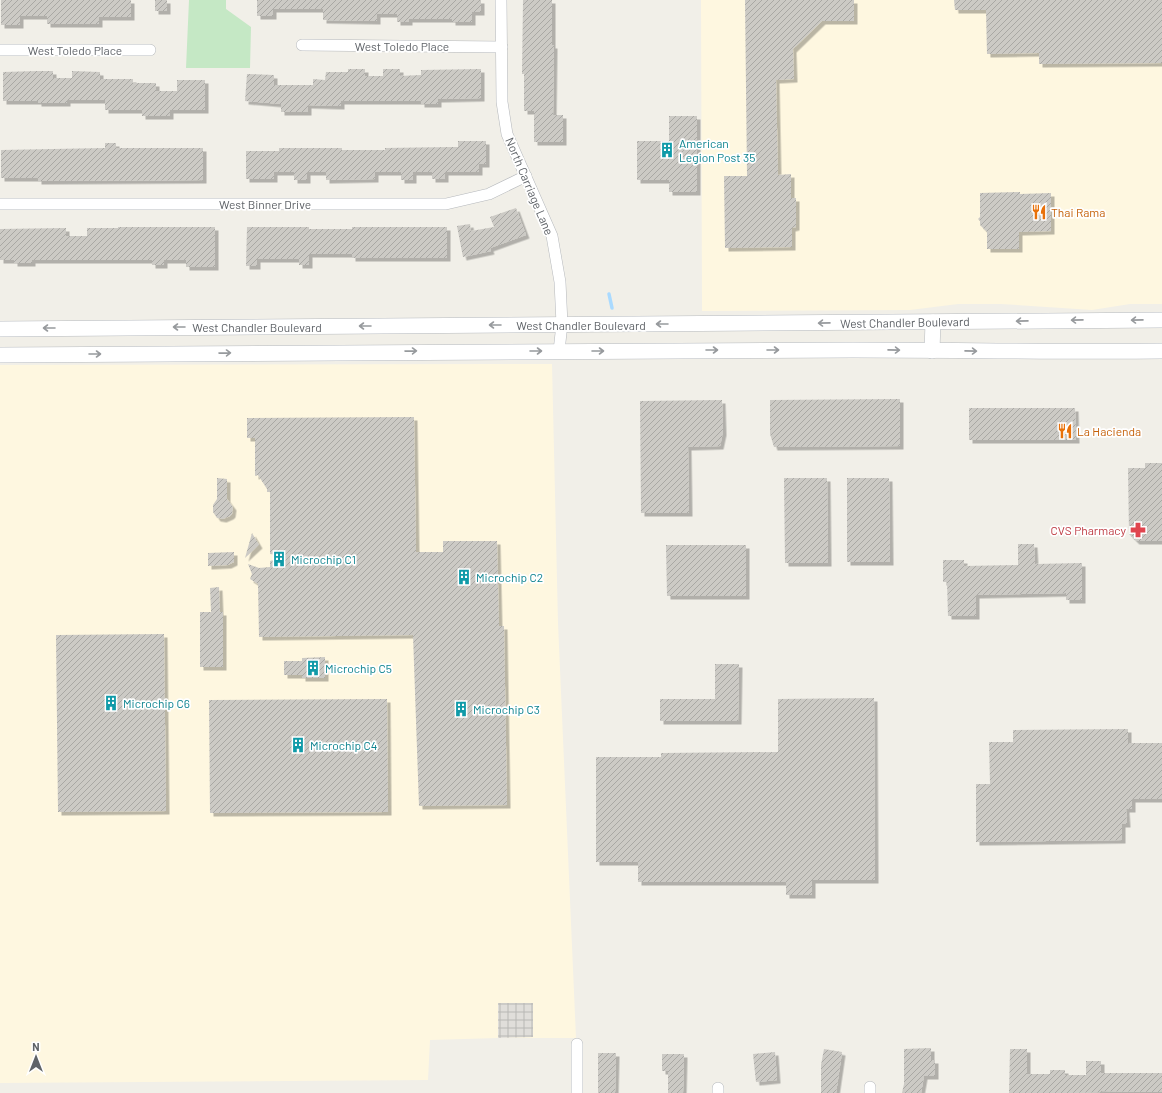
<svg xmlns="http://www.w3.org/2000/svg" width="1162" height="1093" font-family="Barlow,sans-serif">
  <defs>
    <pattern id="industrial-grid" width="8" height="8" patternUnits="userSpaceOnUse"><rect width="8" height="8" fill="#e0deda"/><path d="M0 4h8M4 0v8" fill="none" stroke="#b9b8b5"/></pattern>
    <pattern id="building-hatch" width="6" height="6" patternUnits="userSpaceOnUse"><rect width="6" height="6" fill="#cccac5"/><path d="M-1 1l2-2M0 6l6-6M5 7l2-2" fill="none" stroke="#a9a8a4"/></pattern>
    <filter id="shadow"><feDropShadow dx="3.5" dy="3.5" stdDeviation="0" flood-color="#0004"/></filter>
  </defs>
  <rect width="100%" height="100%" fill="#f1efe8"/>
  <!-- commercial -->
  <g fill="#fef7e0">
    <polygon points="701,0 1162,0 1162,304 1130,304 1092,310 1001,304 958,304 910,310 702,311"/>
    <polygon points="552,364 558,623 576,1038 498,1038 430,1040 428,1080 0,1083 0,365"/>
  </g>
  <!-- industrial -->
  <polygon fill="url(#industrial-grid)" points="498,1003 533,1003 533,1037 498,1038"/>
  <!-- park -->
  <polygon fill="#c5e8c5" points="189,0 226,0 226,9 251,27 250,68 186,68"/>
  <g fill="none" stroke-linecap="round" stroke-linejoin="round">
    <!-- stream -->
    <polyline stroke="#aadaff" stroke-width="3.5" points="609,294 612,308"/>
  </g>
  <!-- building -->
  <g fill="url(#building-hatch)" filter="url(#shadow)">
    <polygon points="1,0 131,0 131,17 99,17 99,24 47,24 47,16 20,16 20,25 1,25"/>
    <rect x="155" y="0" width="12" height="11"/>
    <polygon points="257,0 481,0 481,12 472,12 472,22 452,22 452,19 409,19 409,22 397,22 397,14 377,14 377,21 323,20 323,9 273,9 273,16 257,16"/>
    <polygon points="523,0 552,0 552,45 554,45 553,115 563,115 563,142 534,142 534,111 524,111 524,74 522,74"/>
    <polygon points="745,0 854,0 854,21 822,21 793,49 794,79 776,80 778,175 791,174 791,198 796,198 796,227 792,228 792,247 725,248 724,176 747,176"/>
    <polygon points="954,0 1162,0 1162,63 1039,64 1039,53 987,54 986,10 955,10"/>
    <polygon points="348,69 365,69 365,76 383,76 383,69 400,69 400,76 421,75 421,70 481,69 481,98 438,99 438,104 421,104 421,101 341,101 341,106 308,105 308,112 281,112 281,104 245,101 247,74 274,75 274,85 313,85 313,79 325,80 326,72 348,72"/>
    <polygon points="38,71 53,71 53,78 72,78 72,71 100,72 100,79 133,79 133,83 156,83 156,91 177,91 177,80 205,80 205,110 170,110 170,116 142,116 142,110 105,110 105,100 67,100 67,103 38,103 38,101 3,101 3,72"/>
    <polygon points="669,116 697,116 697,192 669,192 669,180 637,180 637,141 669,141"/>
    <polygon points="458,141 486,141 486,164 479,164 479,172 445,172 445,179 432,179 432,172 413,172 413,180 401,180 401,172 375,172 375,179 326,180 326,172 307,172 307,180 294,180 294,172 274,172 274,179 246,179 246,151 279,151 279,148 342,148 342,150 385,150 385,148 451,147 458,147"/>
    <polygon points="105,143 116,143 116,148 203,148 203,180 38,181 38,178 1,178 1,150 105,148"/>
    <polygon points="1020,192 1020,194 1051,193 1051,231 1019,232 1019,249 987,249 987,232 980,225 980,221 978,219 980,217 980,193"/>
    <polygon points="516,208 526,235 490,248 491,251 463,257 457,226 470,224 471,231 494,227 490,217"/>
    <polygon points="118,227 215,227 215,267 186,267 186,260 164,260 164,265 152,265 152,260 32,260 32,263 14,263 14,260 0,260 0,229 66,228 66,236 87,236 87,228 118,228"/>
    <polygon points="247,227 309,227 309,229 352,229 352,227 447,227 447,258 352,258 352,254 309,254 309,265 299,265 299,259 257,259 257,266 246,266"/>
    <polygon points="900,399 900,446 774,447 770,434 770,400"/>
    <polygon points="722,400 723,432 720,446 688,447 689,513 641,513 640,401"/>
    <polygon points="969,408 1075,408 1076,440 969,440"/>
    <polygon points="414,417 416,552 443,552 443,541 497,541 499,626 504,626 507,805 419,806 413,635 259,637 258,584 250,579 252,574 248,564 259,568 270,567 270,561 285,556 270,554 270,492 267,492 267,489 258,475 255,476 255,438 247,438 247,418"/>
    <polygon points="1145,463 1162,463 1162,541 1136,541 1129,534 1128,468 1145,468"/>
    <polygon points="217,478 227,479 227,499 233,507 232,514 230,516 223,519 217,518 213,512 213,505 217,499"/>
    <polygon points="784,478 827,478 828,563 785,563"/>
    <polygon points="847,478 889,478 890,562 847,562"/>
    <polygon points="252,533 259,545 245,558"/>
    <polygon points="1018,544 1034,544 1035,564 1082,563 1082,600 1066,600 1066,593 976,595 976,616 948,616 947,582 943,582 943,560 964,560 964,566 1018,565"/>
    <polygon points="666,545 746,545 746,596 667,596"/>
    <polygon points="234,552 234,562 228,565 208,566 208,553"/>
    <polygon points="219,587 220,612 223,612 223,667 200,667 200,612 211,612 210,588"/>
    <polygon points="164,634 166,811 58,812 56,635"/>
    <polygon points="325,657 325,678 302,678 302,675 284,675 284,661 302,661 302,658"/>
    <polygon points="715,664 739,664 738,721 660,721 660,699 715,699"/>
    <polygon points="874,698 875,880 812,880 812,895 786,895 786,882 638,882 638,862 596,862 596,757 661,757 661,753 778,752 778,699"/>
    <polygon points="387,699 388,812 210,813 209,700"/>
    <polygon points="1128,729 1128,743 1162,743 1162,799 1132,799 1132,809 1126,809 1127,824 1122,824 1122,840 976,842 976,784 990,784 989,742 1013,742 1013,730"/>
    <polygon points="931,1048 931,1060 935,1060 935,1076 924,1076 921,1093 902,1093 904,1084 904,1049"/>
    <polygon points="824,1049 842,1052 836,1093 821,1093 821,1065"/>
    <polygon points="1010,1049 1027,1049 1027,1074 1050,1074 1050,1070 1065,1070 1065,1075 1086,1075 1086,1061 1101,1061 1101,1073 1162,1073 1162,1092 1101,1091 1101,1092 1065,1093 1009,1093"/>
    <polygon points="775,1052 777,1080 756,1082 753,1054"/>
    <polygon points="598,1053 616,1053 615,1093 598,1093"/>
    <polygon points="662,1054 684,1054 683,1093 668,1093 668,1071 662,1071"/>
  </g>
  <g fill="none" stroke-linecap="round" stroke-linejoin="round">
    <defs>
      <g id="minor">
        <polyline points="501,0 502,102 507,134 552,236 560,282 562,324 559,351"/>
        <polyline points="302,45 502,47"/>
        <polyline points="0,50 150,50"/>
        <polyline points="0,204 446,204 489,194 526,176"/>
        <polyline points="577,1044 577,1093"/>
        <polyline points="870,1087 870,1093"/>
        <polyline points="718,1088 718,1093"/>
      </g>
      <g id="secondary">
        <polyline points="0,329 1162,320"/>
        <polyline points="932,351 933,322"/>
        <path d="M0 355C284 353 568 350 853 350 956 350 1059 352 1162 351"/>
      </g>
    </defs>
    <!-- minor casing -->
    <use href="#minor" stroke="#b5b8bc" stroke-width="12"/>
    <!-- secondary casing -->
    <use href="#secondary" stroke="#b6babf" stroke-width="16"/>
    <!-- minor -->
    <use href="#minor" stroke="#fff" stroke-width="11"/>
    <!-- secondary -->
    <use href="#secondary" stroke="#fff" stroke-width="15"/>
  </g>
  <!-- one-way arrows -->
  <defs><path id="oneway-shaft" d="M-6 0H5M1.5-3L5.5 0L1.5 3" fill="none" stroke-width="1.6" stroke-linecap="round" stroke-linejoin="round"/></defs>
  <g stroke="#979a9d">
    <use href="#oneway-shaft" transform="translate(1077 320) rotate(179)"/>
    <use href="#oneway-shaft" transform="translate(1137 320) rotate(179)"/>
    <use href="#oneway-shaft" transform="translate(1022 321) rotate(179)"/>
    <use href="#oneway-shaft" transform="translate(824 323) rotate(179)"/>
    <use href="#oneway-shaft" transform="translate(662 324) rotate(180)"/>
    <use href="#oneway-shaft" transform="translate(495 325) rotate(180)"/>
    <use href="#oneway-shaft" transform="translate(365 326) rotate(180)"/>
    <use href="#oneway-shaft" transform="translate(179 327) rotate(180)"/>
    <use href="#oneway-shaft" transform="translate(49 328) rotate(180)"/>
    <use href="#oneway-shaft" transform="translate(712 350)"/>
    <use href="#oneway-shaft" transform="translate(773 350)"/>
    <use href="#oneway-shaft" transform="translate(894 350) rotate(1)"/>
    <use href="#oneway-shaft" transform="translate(411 351) rotate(-1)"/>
    <use href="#oneway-shaft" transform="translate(536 351)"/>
    <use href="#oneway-shaft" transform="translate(598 351)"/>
    <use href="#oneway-shaft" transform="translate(971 351) rotate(1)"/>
    <use href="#oneway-shaft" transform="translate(225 353) rotate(-1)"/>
    <use href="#oneway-shaft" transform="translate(95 354)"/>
  </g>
  <!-- icons -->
  <defs>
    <symbol id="building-bare" viewBox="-9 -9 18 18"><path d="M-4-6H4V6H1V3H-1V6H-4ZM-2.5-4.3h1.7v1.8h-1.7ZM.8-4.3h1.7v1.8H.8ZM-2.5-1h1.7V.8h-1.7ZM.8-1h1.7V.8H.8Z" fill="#0f9aa8" stroke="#fff" stroke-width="2.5" paint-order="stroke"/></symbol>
    <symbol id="restaurant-bare" viewBox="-9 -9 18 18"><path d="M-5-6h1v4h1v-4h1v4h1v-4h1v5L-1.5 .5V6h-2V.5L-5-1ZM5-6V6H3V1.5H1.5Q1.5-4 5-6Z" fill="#e8710a" stroke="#fff" stroke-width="2.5" paint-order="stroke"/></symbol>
    <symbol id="pharmacy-bare" viewBox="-9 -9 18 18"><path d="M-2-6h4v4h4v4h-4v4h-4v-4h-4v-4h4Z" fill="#e0444e" stroke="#fff" stroke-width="2.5" paint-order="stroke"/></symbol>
  </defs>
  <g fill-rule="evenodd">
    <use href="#building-bare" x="656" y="139" width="22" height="22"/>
    <use href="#restaurant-bare" x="1028" y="201" width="22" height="22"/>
    <use href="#restaurant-bare" x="1054" y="420" width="22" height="22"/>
    <use href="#pharmacy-bare" x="1127" y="519" width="22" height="22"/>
    <use href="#building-bare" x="268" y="548" width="22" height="22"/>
    <use href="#building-bare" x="453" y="566" width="22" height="22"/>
    <use href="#building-bare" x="302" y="657" width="22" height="22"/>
    <use href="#building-bare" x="100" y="692" width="22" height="22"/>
    <use href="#building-bare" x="450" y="698" width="22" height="22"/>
    <use href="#building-bare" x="287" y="734" width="22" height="22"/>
  </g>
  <g text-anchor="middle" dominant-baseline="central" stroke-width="3.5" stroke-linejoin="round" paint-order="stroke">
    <!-- street labels -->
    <g font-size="12" fill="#5f6368" stroke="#fff">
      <text x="402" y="46">West Toledo Place</text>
      <text x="75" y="50">West Toledo Place</text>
      <text transform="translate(530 186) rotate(67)">North Carriage Lane</text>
      <text x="265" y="204">West Binner Drive</text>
      <text transform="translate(905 322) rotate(-1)">West Chandler Boulevard</text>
      <text x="581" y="325">West Chandler Boulevard</text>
      <text x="257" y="327">West Chandler Boulevard</text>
    </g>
    <!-- culture labels -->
    <g font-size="12" fill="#0d838f" stroke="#fff" text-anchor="start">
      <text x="679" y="143">American<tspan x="679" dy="14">Legion Post 35</tspan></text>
      <text x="291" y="559">Microchip C1</text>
      <text x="476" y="577">Microchip C2</text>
      <text x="325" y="668">Microchip C5</text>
      <text x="123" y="703">Microchip C6</text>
      <text x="473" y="709">Microchip C3</text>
      <text x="310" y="745">Microchip C4</text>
    </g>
    <!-- food labels -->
    <g font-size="12" fill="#c56008" stroke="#fff" text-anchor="start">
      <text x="1051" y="212">Thai Rama</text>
      <text x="1077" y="431">La Hacienda</text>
    </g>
    <!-- health labels -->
    <g font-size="12" fill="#be3a42" stroke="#fff" text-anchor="end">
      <text x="1126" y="530">CVS Pharmacy</text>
    </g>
  </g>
  <!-- north arrow -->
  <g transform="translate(36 1057)" stroke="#ffffff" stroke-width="3" paint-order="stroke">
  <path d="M0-3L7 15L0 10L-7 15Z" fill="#5f6368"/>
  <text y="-6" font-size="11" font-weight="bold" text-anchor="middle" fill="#5f6368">N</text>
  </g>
</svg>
